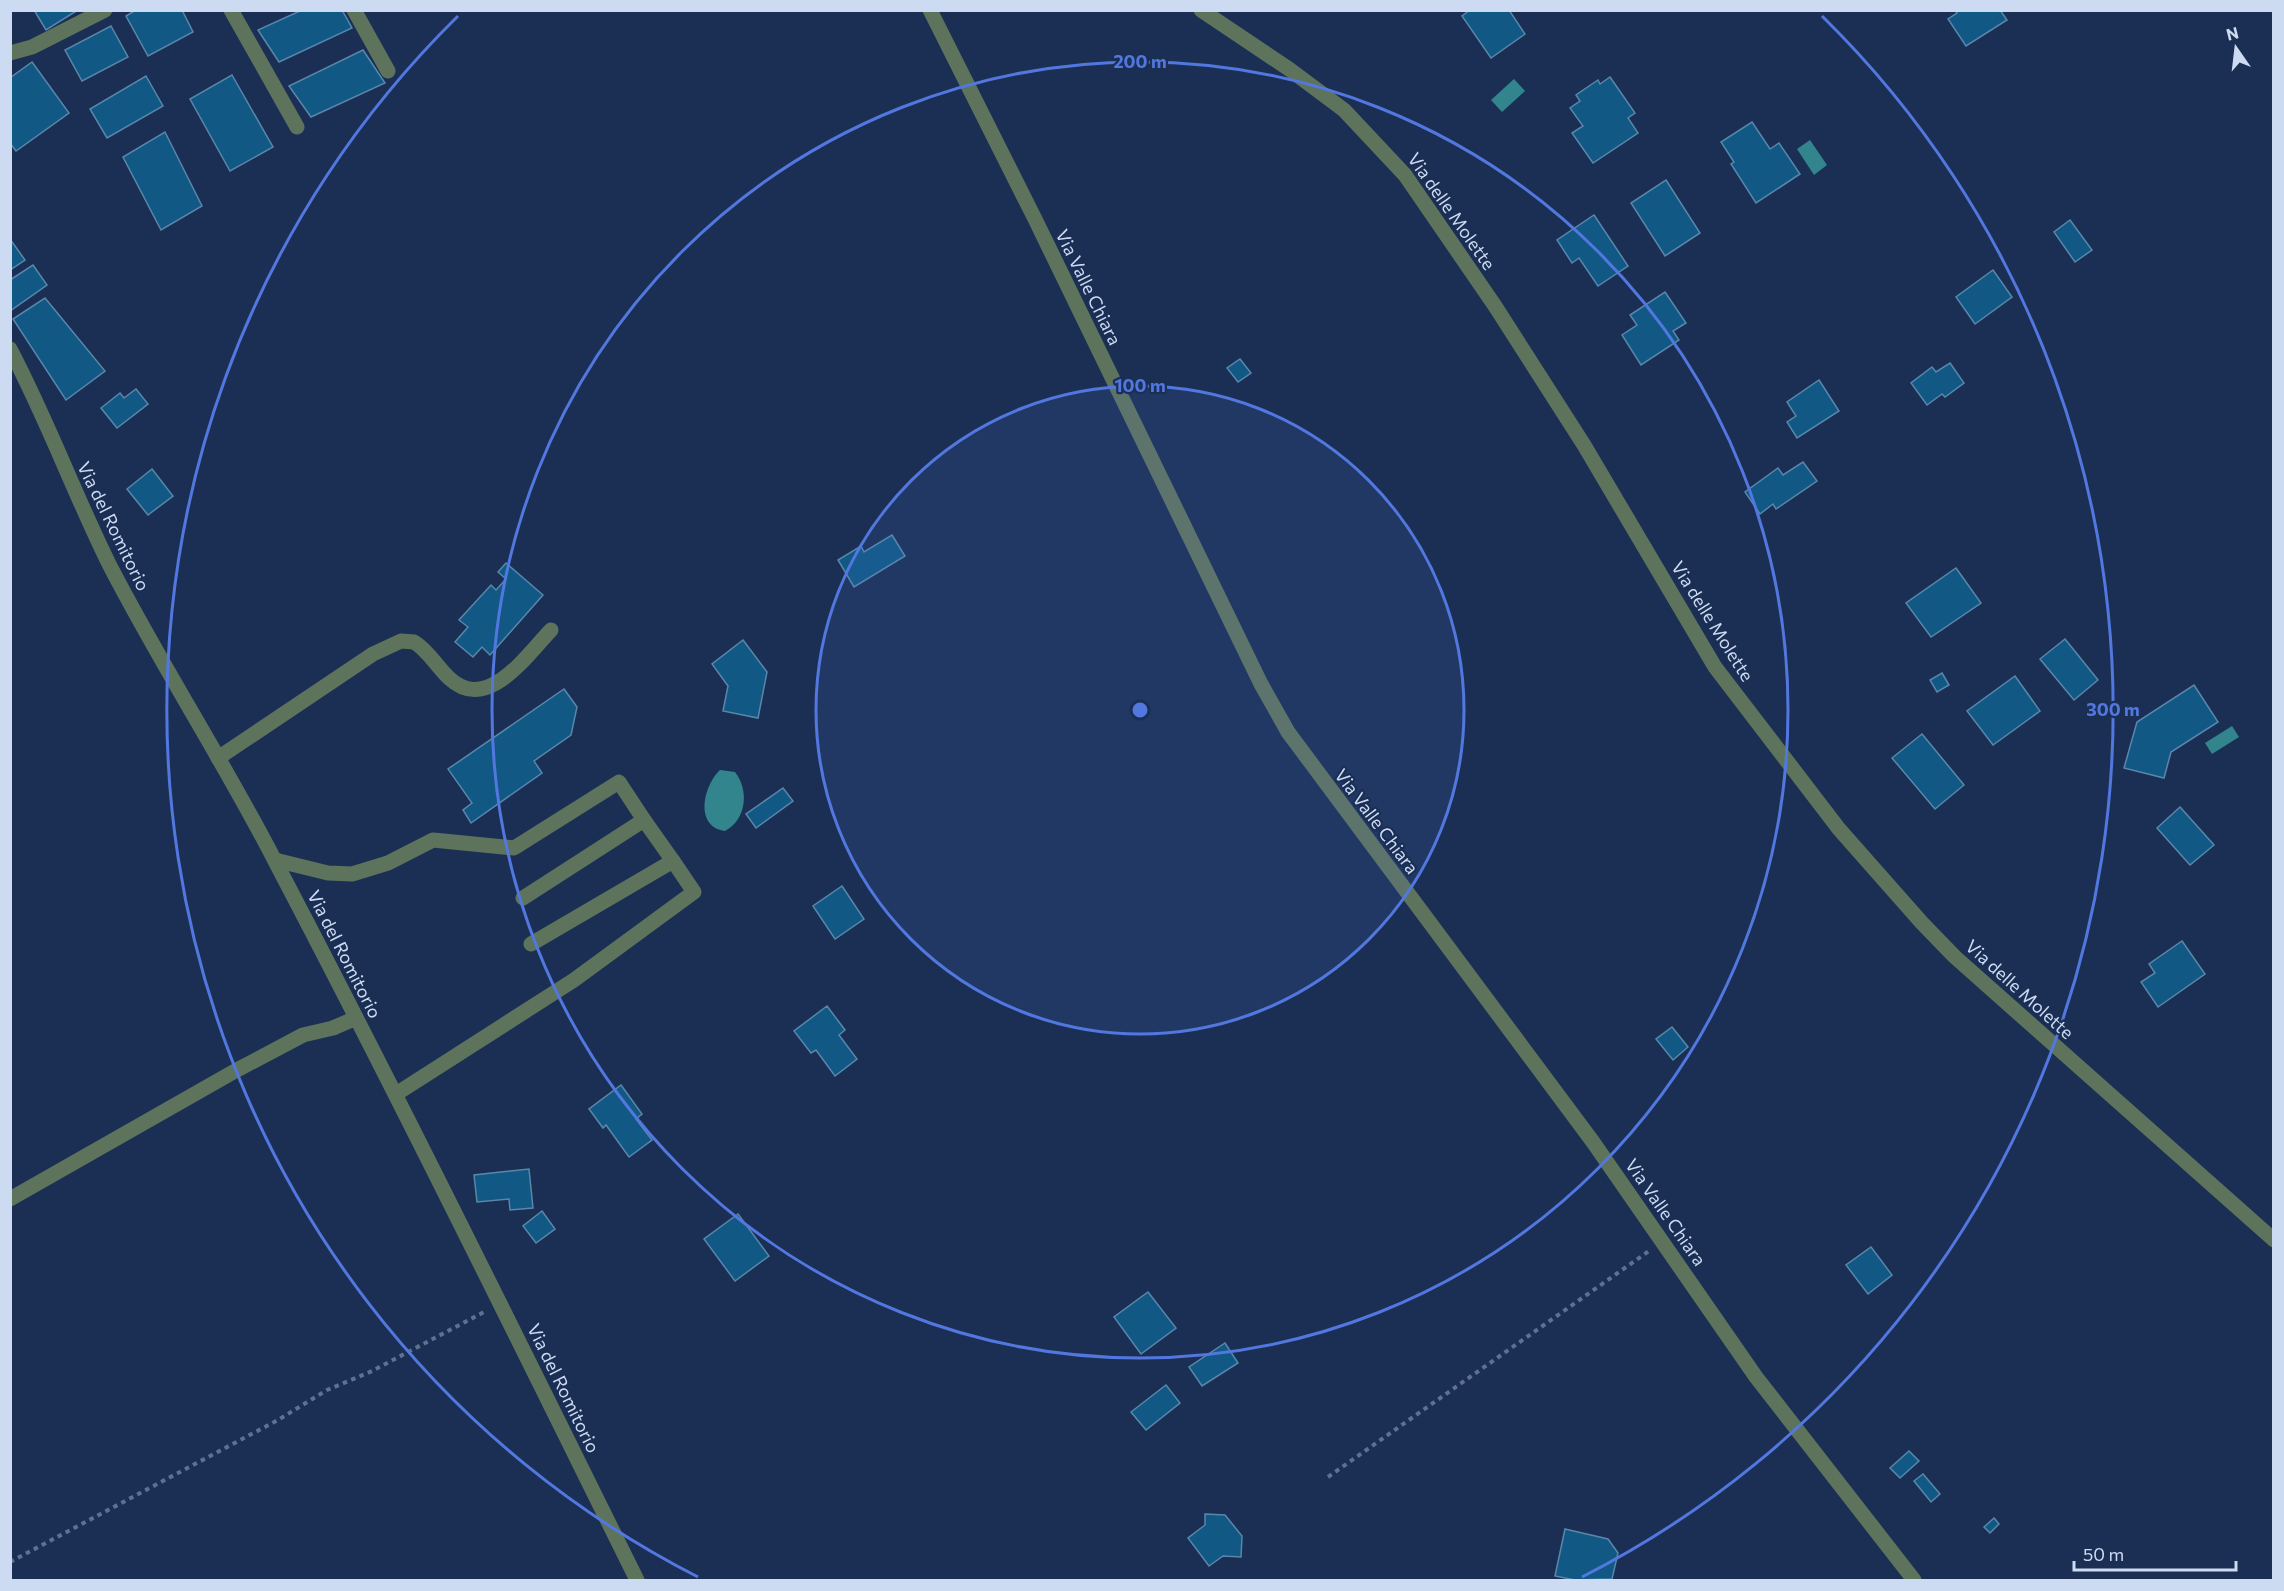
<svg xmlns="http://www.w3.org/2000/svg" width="2284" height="1591" font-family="Commissioner,sans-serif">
  <rect width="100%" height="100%" fill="#1b2f55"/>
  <!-- water -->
  <g fill="#32858c">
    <polygon points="1514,79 1525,91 1502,112 1491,100"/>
    <polygon points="1810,140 1827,165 1814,175 1797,149"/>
    <polygon points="2232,726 2239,737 2212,754 2205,743"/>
    <path d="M720 770 735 772C749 790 747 819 725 831 694 827 703 786 720 770Z"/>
  </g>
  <!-- building -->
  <g fill="#115885" stroke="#5987aa" stroke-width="1.5">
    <polygon points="34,10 78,10 46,30"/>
    <polygon points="136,10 182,10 193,32 148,56 126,16"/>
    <polygon points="302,10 342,10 352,28 279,62 258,30"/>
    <polygon points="1470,10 1509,10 1525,34 1491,58 1462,16"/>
    <polygon points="1955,10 2000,10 2007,20 1966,46 1948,19 1957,13"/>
    <polygon points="111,26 128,57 82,81 65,50"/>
    <polygon points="363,50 385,83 311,117 289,86"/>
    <polygon points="32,62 69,113 16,151 10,143 10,78"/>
    <polygon points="232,75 273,147 230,171 190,99"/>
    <polygon points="146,76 163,106 107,138 90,109"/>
    <polygon points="1610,77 1635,113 1628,118 1638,133 1593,163 1572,133 1583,126 1570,108 1580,101 1576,95 1598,80 1600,84"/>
    <polygon points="1752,122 1770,149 1779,143 1800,174 1756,203 1731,164 1734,162 1721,142"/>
    <polygon points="165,132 202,206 161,230 123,157"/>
    <polygon points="1666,180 1700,233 1665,256 1631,203"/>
    <polygon points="1594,215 1628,266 1598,286 1579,258 1572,263 1557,240"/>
    <polygon points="2070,220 2092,250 2075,262 2054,232"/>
    <polygon points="10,239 25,260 10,270"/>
    <polygon points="33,265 47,285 10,311 10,280"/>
    <polygon points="1993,270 2012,297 1975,324 1956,297"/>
    <polygon points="1665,292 1686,323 1673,331 1679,340 1641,365 1622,335 1637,325 1630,315"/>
    <polygon points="45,298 105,371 66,400 13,319"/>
    <polygon points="1240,359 1251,373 1238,382 1227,368"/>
    <polygon points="1950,363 1964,383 1945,397 1942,394 1927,405 1911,383 1932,367 1936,372"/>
    <polygon points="1819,380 1839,411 1797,438 1787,422 1796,416 1787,402"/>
    <polygon points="136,389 148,404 117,428 101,408 120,393 124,398"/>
    <polygon points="1803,462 1817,481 1776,509 1773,504 1760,514 1745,492 1778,468 1783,475"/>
    <polygon points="152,469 173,496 148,515 127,489"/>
    <polygon points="892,535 905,556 854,587 838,560 861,546 864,552"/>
    <polygon points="506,563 543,595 490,655 482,647 473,657 455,642 468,627 459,620 491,585 496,590 506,579 498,572"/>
    <polygon points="1956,568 1981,603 1931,637 1906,603"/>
    <polygon points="2065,639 2098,680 2074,700 2040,659"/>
    <polygon points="743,640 767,672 758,718 723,711 728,686 712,664"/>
    <polygon points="1942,673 1949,685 1937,692 1930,680"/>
    <polygon points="2015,676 2040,711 1993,745 1967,711"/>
    <polygon points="2194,685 2218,722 2171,752 2164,778 2124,768 2137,722"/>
    <polygon points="564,689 577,707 571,735 534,761 542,773 471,823 463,810 472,803 448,769"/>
    <polygon points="1922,734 1964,785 1935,809 1892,758"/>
    <polygon points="783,788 793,801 756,828 746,814"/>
    <polygon points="2180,807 2214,845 2190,865 2157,828"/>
    <polygon points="842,886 864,919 835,939 813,906"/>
    <polygon points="2182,941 2205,974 2158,1007 2141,982 2155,973 2149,964"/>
    <polygon points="827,1006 845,1030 839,1035 857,1059 835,1076 816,1050 811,1053 794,1031"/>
    <polygon points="1672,1027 1688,1047 1673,1060 1656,1039"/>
    <polygon points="621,1085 642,1114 636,1119 652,1140 629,1157 606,1125 603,1128 589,1109"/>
    <polygon points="529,1169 533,1208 510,1210 509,1199 477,1202 474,1175"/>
    <polygon points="542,1211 555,1229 536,1243 523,1226"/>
    <polygon points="738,1214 769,1256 735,1281 704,1239"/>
    <polygon points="1871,1247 1892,1275 1868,1294 1846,1265"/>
    <polygon points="1148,1292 1176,1328 1141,1354 1114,1317"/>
    <polygon points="1225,1343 1238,1363 1202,1386 1189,1367"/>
    <polygon points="1166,1385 1180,1403 1146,1430 1131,1412"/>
    <polygon points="1909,1451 1919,1461 1900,1478 1890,1468"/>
    <polygon points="1923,1474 1940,1494 1931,1502 1914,1481"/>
    <polygon points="1205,1514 1225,1515 1242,1536 1241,1557 1223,1556 1209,1566 1188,1538 1205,1525"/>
    <polygon points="1994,1518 1999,1524 1990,1533 1984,1527"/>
    <polygon points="1565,1529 1608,1539 1618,1553 1612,1579 1575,1580 1555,1576"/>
  </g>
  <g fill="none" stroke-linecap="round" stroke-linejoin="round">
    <!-- path -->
    <g stroke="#5f7091" stroke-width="4" stroke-dasharray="4.5 4.5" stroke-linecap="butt">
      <polyline points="1328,1477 1649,1251"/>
      <polyline points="10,1562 278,1420 327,1390 372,1371 484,1312"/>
    </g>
    <!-- minor -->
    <g stroke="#5e735c" stroke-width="15">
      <polyline points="231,10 297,127"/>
      <polyline points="354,10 388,71"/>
      <polyline points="930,10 1036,221 1261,684 1288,732 1593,1142 1756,1377 1914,1580"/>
      <polyline points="1201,10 1289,69 1344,110 1405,175 1495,306 1584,445 1715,667 1839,829 1922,923 1955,957 2274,1240"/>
      <polyline points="10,53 32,47 105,10"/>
      <path d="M10 349C47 419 74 493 109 564 161 665 223 760 275 861 400 1099 518 1340 637 1580"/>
      <path d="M218 758 373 654 401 641 414 642C428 650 437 667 449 678 487 714 526 656 551 630"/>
      <polyline points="644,820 673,861"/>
      <polyline points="275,860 328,873 352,874 388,863 433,840 514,848 619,782 644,820 523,898"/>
      <polyline points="396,1094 574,980 694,892 673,861 531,944"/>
      <polyline points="10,1199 235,1071 303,1035 333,1028 356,1018"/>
    </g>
  </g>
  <!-- distance rings -->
  <circle cx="1140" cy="710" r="324" fill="#5278e0" fill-opacity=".12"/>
  <g fill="none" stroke="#5278e0" stroke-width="3">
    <circle cx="1140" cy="710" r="324"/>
    <circle cx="1140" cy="710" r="648"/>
    <path d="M698 1577A973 973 0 0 1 458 16M1822 16A973 973 0 0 1 1582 1577"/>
  </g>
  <g text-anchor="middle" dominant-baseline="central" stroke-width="4.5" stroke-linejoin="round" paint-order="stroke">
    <!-- street labels -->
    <g font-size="18" fill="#ccdaf2" stroke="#1b2f55">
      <text transform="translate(1452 211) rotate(55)">Via delle Molette</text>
      <text transform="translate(1089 287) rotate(64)">Via Valle Chiara</text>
      <text transform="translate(114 526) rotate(64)">Via del Romitorio</text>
      <text transform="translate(1713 621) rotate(58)">Via delle Molette</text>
      <text transform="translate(1377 821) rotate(53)">Via Valle Chiara</text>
      <text transform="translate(345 954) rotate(63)">Via del Romitorio</text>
      <text transform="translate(2020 989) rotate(42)">Via delle Molette</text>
      <text transform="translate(1666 1212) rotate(55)">Via Valle Chiara</text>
      <text transform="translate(564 1388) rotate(64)">Via del Romitorio</text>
    </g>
  </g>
  <circle cx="1140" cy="710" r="9" fill="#5278e0" stroke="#1b2f55" stroke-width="3"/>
  <g font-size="18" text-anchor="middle" font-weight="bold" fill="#5278e0" stroke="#1b2f55" stroke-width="4.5" stroke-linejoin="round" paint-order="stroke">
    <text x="1140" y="68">200 m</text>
    <text x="1140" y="392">100 m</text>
    <text x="2113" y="716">300 m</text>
  </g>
  <!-- border -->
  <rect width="2284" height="1591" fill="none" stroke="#ccdaf2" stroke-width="24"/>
  <!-- north arrow -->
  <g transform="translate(2236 48) rotate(346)" stroke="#1b2f55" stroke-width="4.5" paint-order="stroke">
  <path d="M0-4.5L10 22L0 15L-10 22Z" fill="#ccdaf2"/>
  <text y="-9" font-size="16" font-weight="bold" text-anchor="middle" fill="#ccdaf2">N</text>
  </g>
  <!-- scale -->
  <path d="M2074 1561v9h162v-9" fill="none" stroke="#ccdaf2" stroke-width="3"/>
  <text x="2083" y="1561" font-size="18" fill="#ccdaf2" stroke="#1b2f55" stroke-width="4.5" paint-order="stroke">50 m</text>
</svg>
